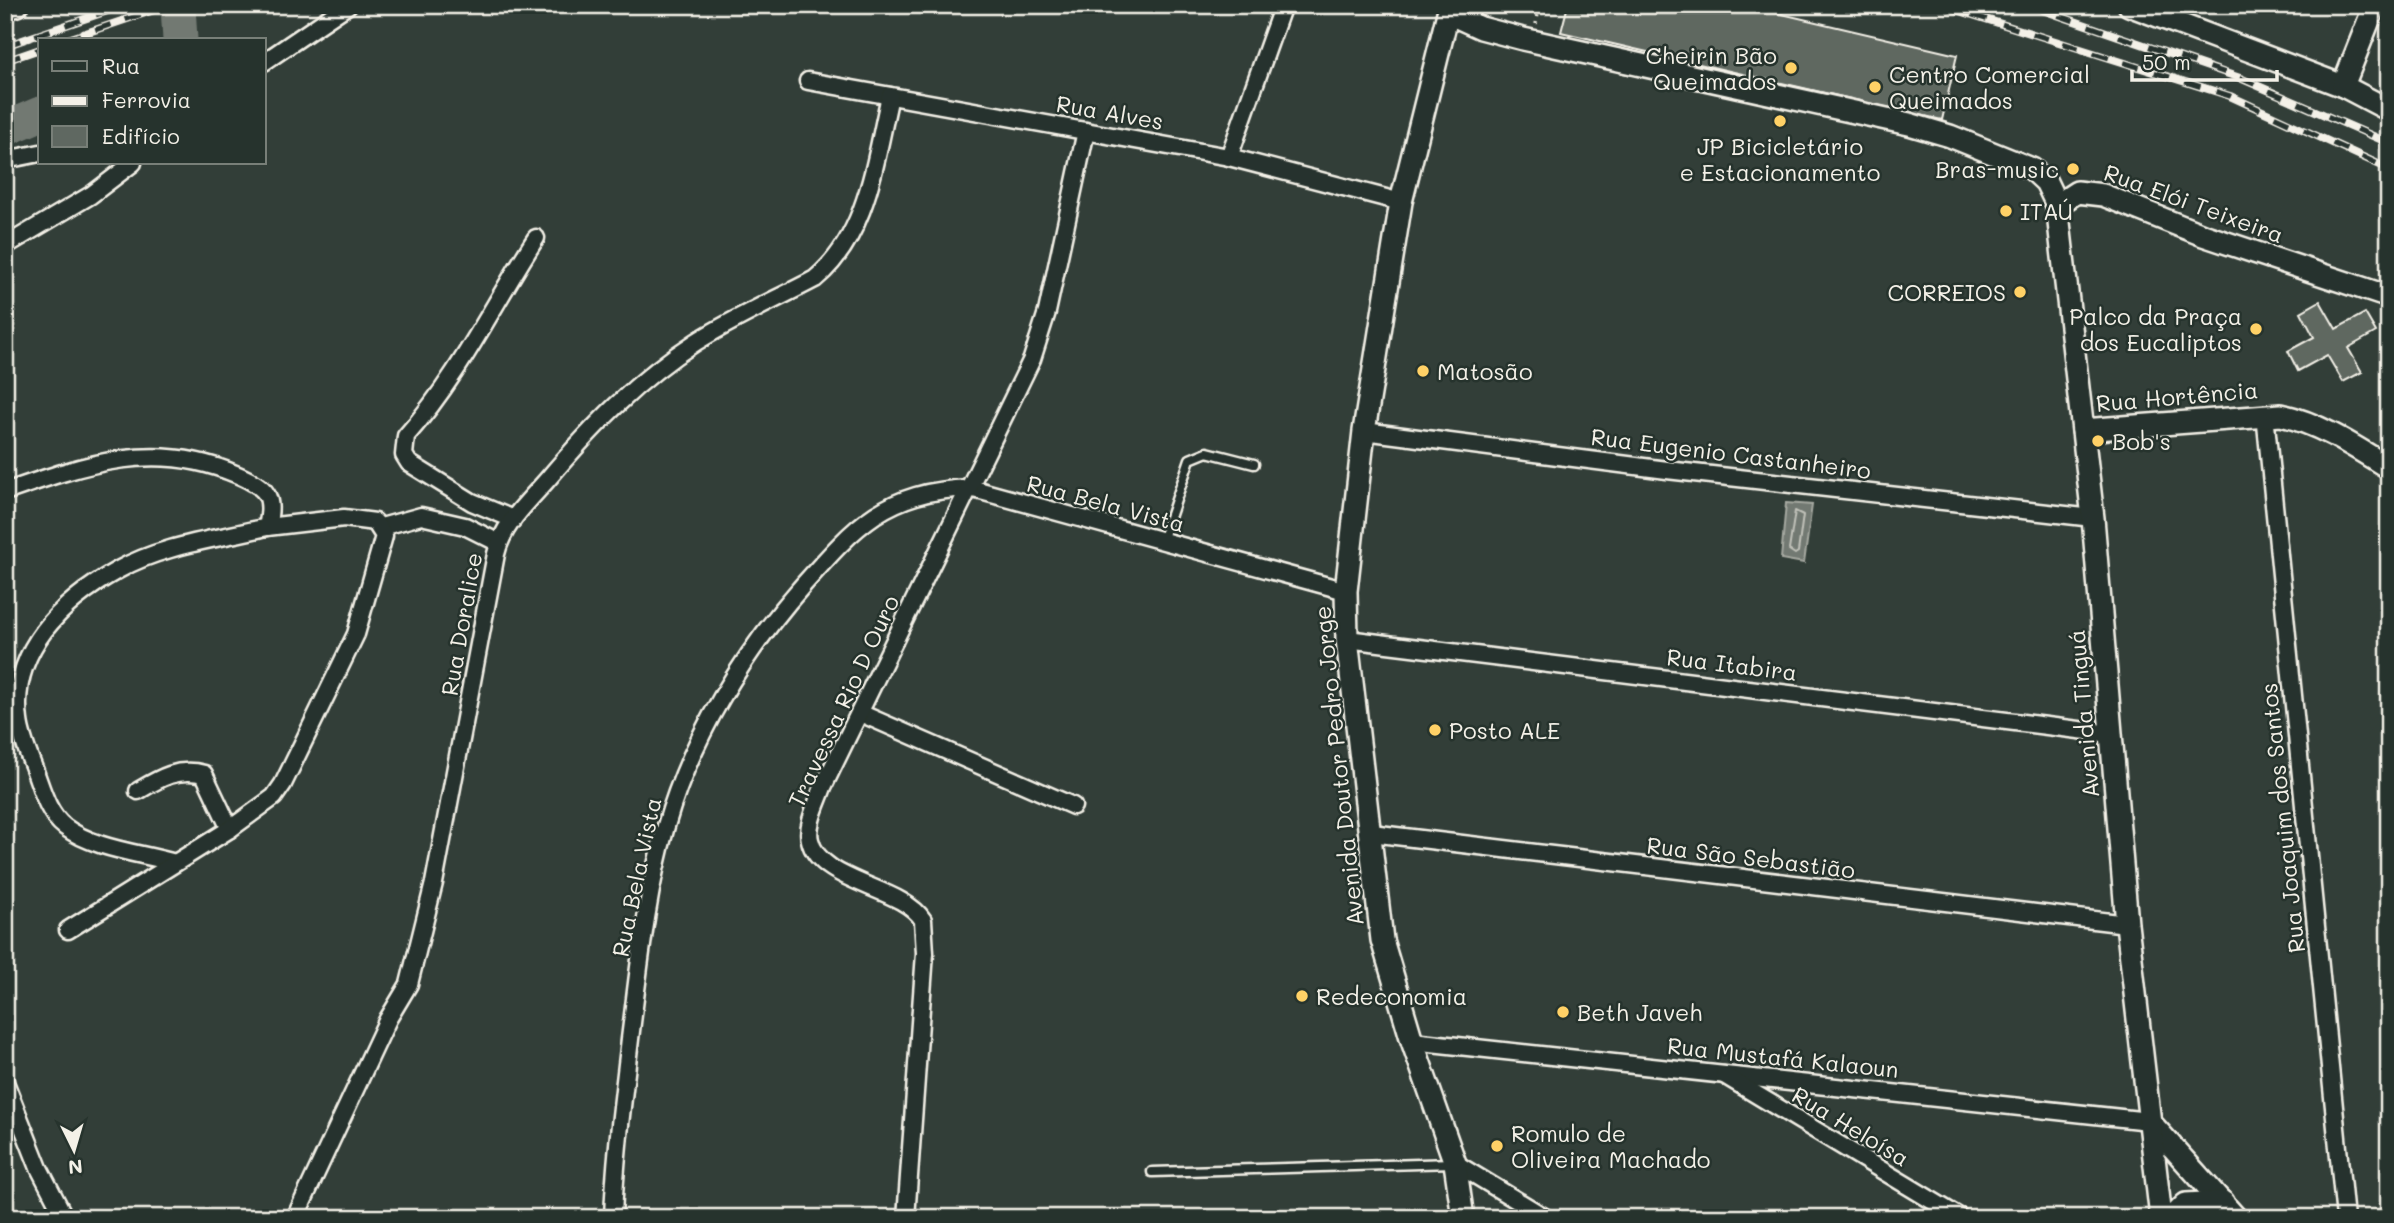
<svg xmlns="http://www.w3.org/2000/svg" width="2394" height="1223" font-family="Mali,sans-serif">
  <rect width="100%" height="100%" fill="#323e38"/>
  <filter id="ink" filterUnits="userSpaceOnUse"><feTurbulence type="fractalNoise" baseFrequency=".0143" numOctaves="2"/><feDisplacementMap in="SourceGraphic" scale="14" xChannelSelector="R" yChannelSelector="G"/><feConvolveMatrix kernelMatrix="1 2 1 2 8 2 1 2 1" color-interpolation-filters="sRGB"/></filter>
  <g filter="url(#ink)">
    <!-- water -->
    <polygon fill="#727972" stroke="#a6a9a1" stroke-width="2" points="1786,503 1812,505 1804,563 1781,559"/>
    <g fill="none" stroke-linecap="round" stroke-linejoin="round">
      <!-- shore -->
      <polygon stroke="#c0c1b9" stroke-width="2" points="1795,511 1803,515 1798,552 1795,554 1789,550"/>
      <!-- river -->
      <g stroke="#727972" stroke-width="35">
        <polyline points="178,5 180,40"/>
        <polyline points="5,129 40,114"/>
      </g>
    </g>
    <!-- building -->
    <g fill="#5f6861" stroke="#f4f1e8" stroke-width="2">
      <polygon points="1568,5 1743,5 1957,55 1942,120 1561,32"/>
      <polygon points="2320,301 2336,329 2365,313 2376,332 2348,348 2362,372 2343,382 2327,355 2298,371 2288,351 2314,337 2301,312"/>
    </g>
    <g fill="none" stroke-linecap="round" stroke-linejoin="round">
      <defs>
        <g id="lane">
          <polyline points="1162,541 1190,459 1207,452 1254,464"/>
          <polyline points="1152,1172 1453,1163"/>
        </g>
        <g id="street">
          <polyline points="264,62 348,5"/>
          <polyline points="808,81 1229,157 1401,202"/>
          <polyline points="1229,157 1283,5"/>
          <polyline points="5,160 40,153"/>
          <polyline points="5,246 91,195 133,163"/>
          <polyline points="2265,414 2345,1218"/>
          <polyline points="1364,431 1667,470 2093,518"/>
          <path d="M5 492C85 464 156 439 238 475 268 488 274 496 267 527 218 539 162 545 118 570 62 601 10 651 19 720 21 738 29 755 35 771 42 790 48 814 65 827 94 849 141 853 175 863"/>
          <path d="M513 519 472 502 409 463 404 455 406 436C460 375 492 306 536 238"/>
          <polyline points="381,527 421,516 465,526 499,543"/>
          <polyline points="1347,639 2111,734"/>
          <polyline points="860,713 1073,806"/>
          <path d="M138 791C160 778 178 767 204 774L230 829"/>
          <polyline points="1371,833 2127,924"/>
          <polyline points="68,930 230,829 274,797 283,784 356,634 384,536 375,522 344,518 267,527"/>
          <polyline points="1412,1041 2149,1121"/>
          <polyline points="1724,1075 1961,1218"/>
          <polyline points="5,1082 39,1168 65,1218"/>
          <polyline points="1455,1163 1546,1218"/>
          <path d="M295 1218 388 1019 409 984 434 883 496 554C503 524 527 503 547 480 591 428 638 379 696 342 734 318 775 300 815 279 868 235 875 160 890 96"/>
          <path d="M613 1218C615 1158 623 1099 630 1039 639 968 646 895 666 826 691 738 743 653 804 584 856 525 886 491 970 488L1346 591"/>
          <path d="M906 1218 925 953 923 920C902 886 819 883 810 840 806 824 818 802 823 787L1032 359 1047 312 1086 131"/>
        </g>
        <g id="secondary">
          <polyline points="2129,5 2343,86 2389,110"/>
          <polyline points="5,9 17,5"/>
          <polyline points="2343,86 2375,5"/>
          <polyline points="2057,205 2077,192 2103,195 2203,235 2389,297"/>
          <path d="M2083 430 2281 415C2321 424 2355 447 2389 468"/>
          <polyline points="2149,1121 2236,1218"/>
          <polyline points="1463,1218 1455,1163 1412,1041 1382,940 1347,639 1346,591 1364,431 1401,202 1448,13 1481,28 1523,39 1909,124 1950,136 2032,169 2046,182 2057,205 2093,518 2127,924 2161,1218"/>
          <polyline points="2172,1218 2186,1204 2223,1202"/>
        </g>
      </defs>
      <!-- lane casing -->
      <use href="#lane" stroke="#f4f1e8" stroke-width="13"/>
      <!-- street casing -->
      <use href="#street" stroke="#f4f1e8" stroke-width="21"/>
      <!-- secondary casing -->
      <use href="#secondary" stroke="#f4f1e8" stroke-width="26"/>
      <!-- path -->
      <g stroke="#f4f1e8" stroke-width="3.5" stroke-dasharray="2 5" stroke-linecap="butt">
        <polyline points="1514,5 1531,12 1534,5"/>
        <polyline points="1536,24 1540,5"/>
      </g>
      <!-- lane -->
      <use href="#lane" stroke="#26332d" stroke-width="8"/>
      <!-- street -->
      <use href="#street" stroke="#26332d" stroke-width="16"/>
      <!-- secondary -->
      <use href="#secondary" stroke="#26332d" stroke-width="21"/>
      <defs>
        <g id="rail">
          <polyline points="1941,5 2230,96 2389,169"/>
          <polyline points="2028,5 2240,78 2389,143"/>
          <polyline points="65,40 169,5"/>
          <polyline points="5,46 125,5"/>
          <polyline points="5,61 40,49"/>
        </g>
      </defs>
      <!-- rail casing -->
      <use href="#rail" stroke="#f4f1e8" stroke-width="8"/>
      <!-- rail -->
      <use href="#rail" stroke="#26332d" stroke-width="5" stroke-dasharray="16" stroke-linecap="butt"/>
    </g>
  </g>
  <!-- markers -->
  <g fill="#ffd166" stroke="#26332d" stroke-width="2.5">
    <circle cx="1791" cy="68" r="7"/>
    <circle cx="1875" cy="87" r="7"/>
    <circle cx="1780" cy="121" r="7"/>
    <circle cx="2073" cy="169" r="7"/>
    <circle cx="2006" cy="211" r="7"/>
    <circle cx="2020" cy="292" r="7"/>
    <circle cx="2256" cy="329" r="7"/>
    <circle cx="1423" cy="371" r="7"/>
    <circle cx="2098" cy="441" r="7"/>
    <circle cx="1435" cy="730" r="7"/>
    <circle cx="1302" cy="996" r="7"/>
    <circle cx="1563" cy="1012" r="7"/>
    <circle cx="1497" cy="1146" r="7"/>
  </g>
  <g text-anchor="middle" dominant-baseline="central" stroke-width="5" stroke-linejoin="round" paint-order="stroke">
    <!-- poi labels -->
    <g font-size="23" fill="#f4f1e8" stroke="#26332d" text-anchor="start">
      <text x="1777" y="55" text-anchor="end">Cheirin Bão<tspan x="1777" dy="26">Queimados</tspan></text>
      <text x="1889" y="74">Centro Comercial<tspan x="1889" dy="26">Queimados</tspan></text>
      <text x="1780" y="146" text-anchor="middle">JP Bicicletário<tspan x="1780" dy="26">e Estacionamento</tspan></text>
      <text x="2059" y="169" text-anchor="end">Bras-music</text>
      <text x="2020" y="211">ITAÚ</text>
      <text x="2006" y="292" text-anchor="end">CORREIOS</text>
      <text x="2242" y="316" text-anchor="end">Palco da Praça<tspan x="2242" dy="26">dos Eucaliptos</tspan></text>
      <text x="1437" y="371">Matosão</text>
      <text x="2112" y="441">Bob's</text>
      <text x="1449" y="730">Posto ALE</text>
      <text x="1316" y="996">Redeconomia</text>
      <text x="1577" y="1012">Beth Javeh</text>
      <text x="1511" y="1133">Romulo de<tspan x="1511" dy="26">Oliveira Machado</tspan></text>
    </g>
    <!-- street labels -->
    <g font-size="23" fill="#f4f1e8" stroke="#26332d">
      <text transform="translate(1110 112) rotate(10)">Rua Alves</text>
      <text transform="translate(2194 203) rotate(20)">Rua Elói Teixeira</text>
      <text transform="translate(2177 396) rotate(-5)">Rua Hortência</text>
      <text transform="translate(1731 453) rotate(7)">Rua Eugenio Castanheiro</text>
      <text transform="translate(1106 503) rotate(15)">Rua Bela Vista</text>
      <text transform="translate(461 624) rotate(-80)">Rua Doralice</text>
      <text transform="translate(1732 664) rotate(7)">Rua Itabira</text>
      <text transform="translate(843 701) rotate(-65)">Travessa Rio D Ouro</text>
      <text transform="translate(2083 714) rotate(-95)">Avenida Tinguá</text>
      <text transform="translate(1338 766) rotate(-96)">Avenida Doutor Pedro Jorge</text>
      <text transform="translate(2282 818) rotate(-96)">Rua Joaquim dos Santos</text>
      <text transform="translate(1751 857) rotate(7)">Rua São Sebastião</text>
      <text transform="translate(636 877) rotate(-78)">Rua Bela Vista</text>
      <text transform="translate(1783 1057) rotate(6)">Rua Mustafá Kalaoun</text>
      <text transform="translate(1851 1126) rotate(31)">Rua Heloísa</text>
    </g>
  </g>
  <!-- margin -->
  <rect width="2394" height="1223" fill="none" stroke="#26332d" stroke-width="28"/>
  <rect x="14" y="14" width="2366" height="1195" fill="none" stroke="#f4f1e8" stroke-width="2.5" filter="url(#ink)"/>
  <!-- legend -->
  <rect x="38" y="38" width="228" height="126" fill="#26332d" stroke="#787f78" stroke-width="2"/>
  <rect x="52" y="61" width="35" height="10" fill="#26332d" stroke="#787f78" stroke-width="2"/>
  <text x="102" y="74" font-size="21" fill="#f4f1e8">Rua</text>
  <rect x="52" y="96" width="35" height="10" fill="#f4f1e8" stroke="#787f78" stroke-width="2"/>
  <text x="102" y="108" font-size="21" fill="#f4f1e8">Ferrovia</text>
  <rect x="52" y="126" width="35" height="21" fill="#5f6861" stroke="#787f78" stroke-width="2"/>
  <text x="102" y="144" font-size="21" fill="#f4f1e8">Edifício</text>
  <!-- north arrow -->
  <g transform="translate(74 1150) rotate(175)" stroke="#26332d" stroke-width="5" paint-order="stroke">
  <path d="M0-5L12 26L0 18L-12 26Z" fill="#f4f1e8"/>
  <text y="-10" font-size="19" font-weight="bold" text-anchor="middle" fill="#f4f1e8">N</text>
  </g>
  <!-- scale -->
  <path d="M2132 70v10h145v-10" fill="none" stroke="#f4f1e8" stroke-width="3.5"/>
  <text x="2142" y="70" font-size="21" fill="#f4f1e8" stroke="#26332d" stroke-width="5" paint-order="stroke">50 m</text>
</svg>
